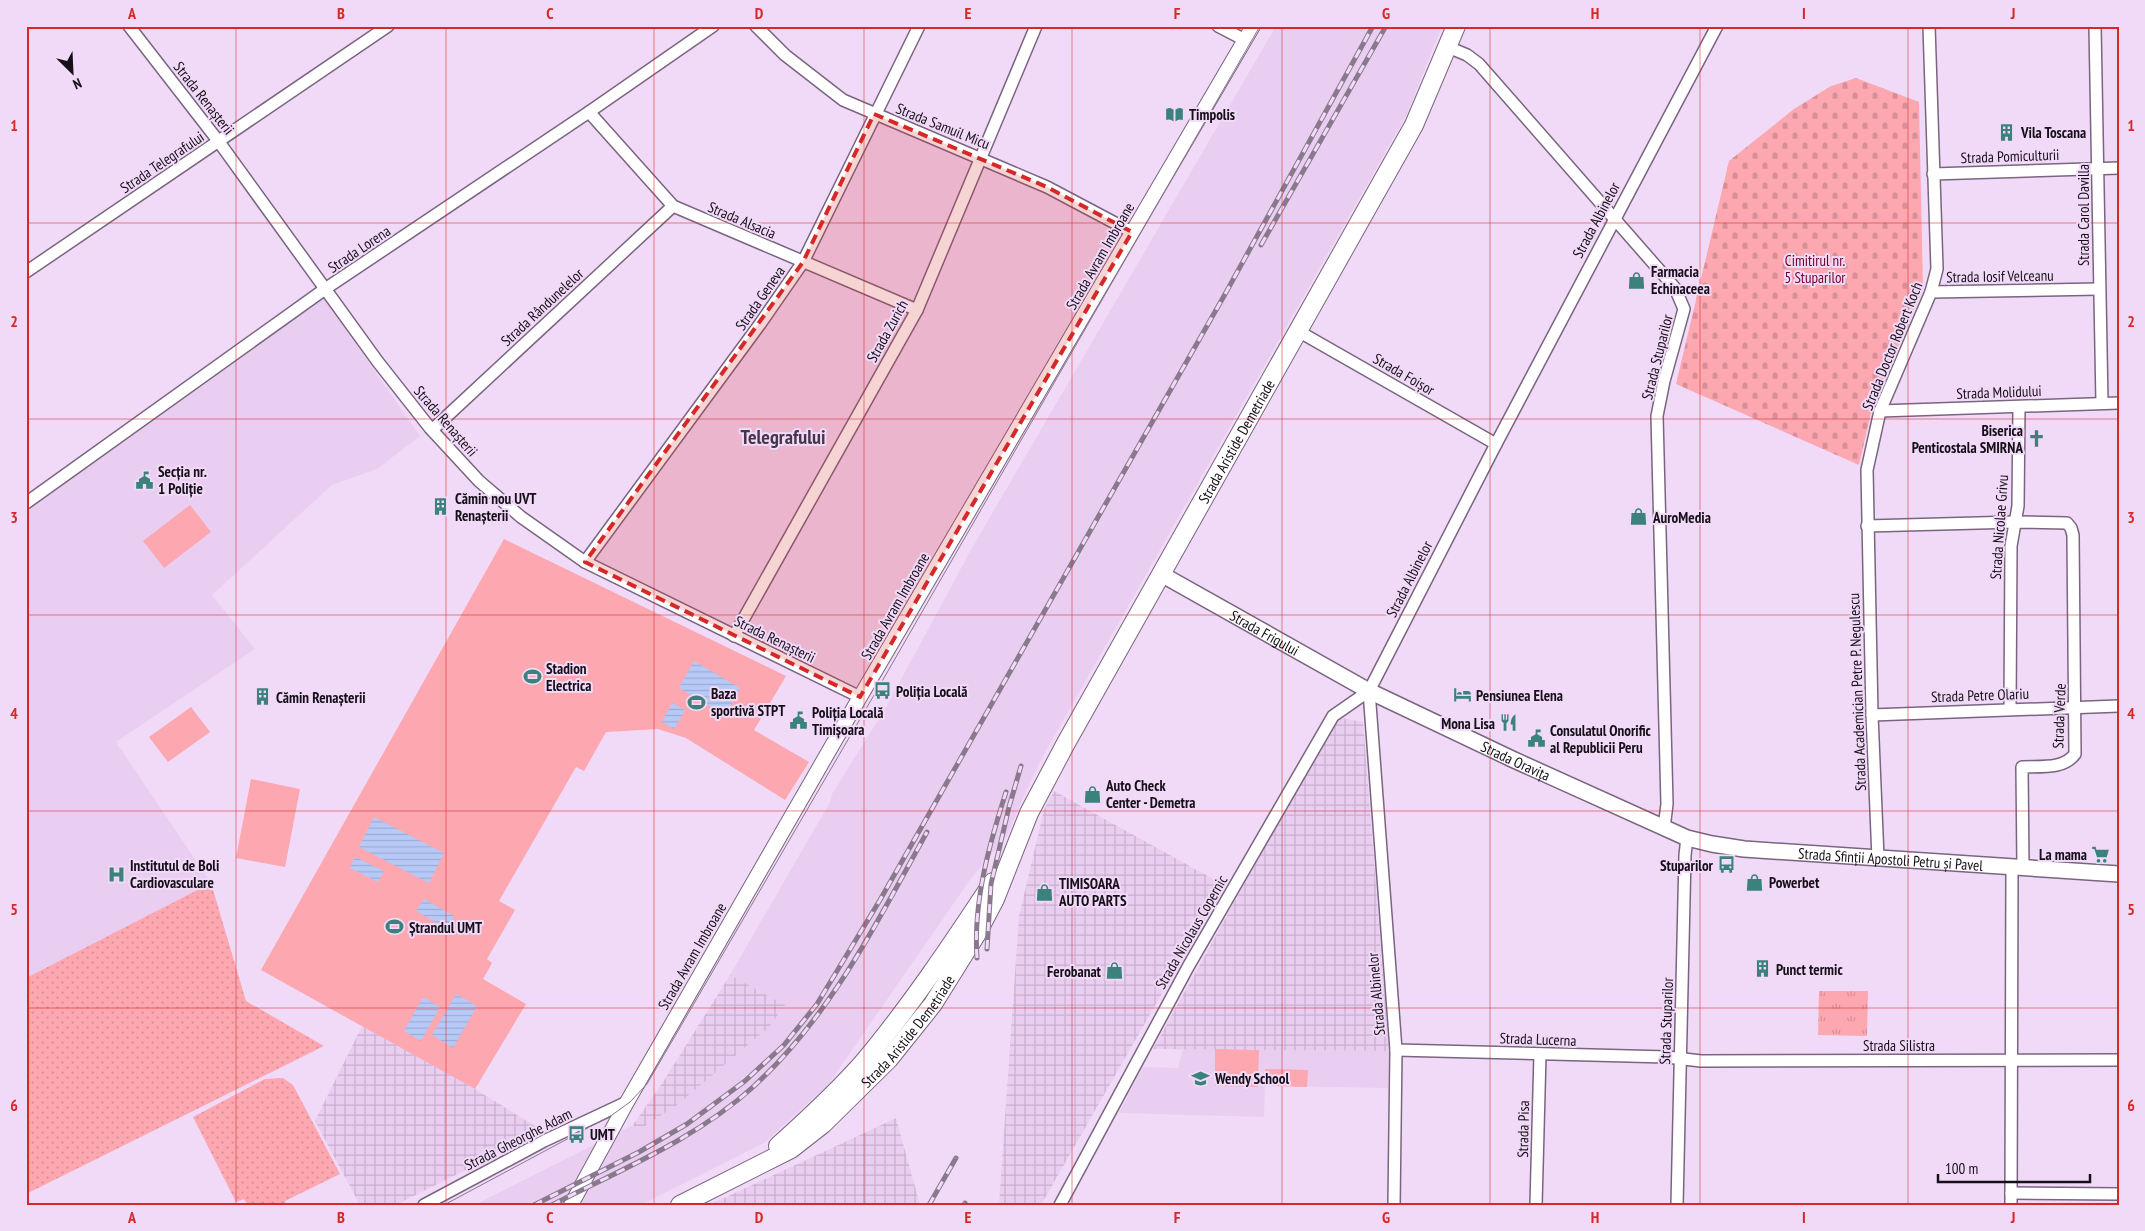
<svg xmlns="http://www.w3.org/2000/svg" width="2145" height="1231" font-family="'PT Sans Narrow',sans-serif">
  <defs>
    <pattern id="industrial-grid" width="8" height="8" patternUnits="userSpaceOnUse" patternTransform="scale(1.25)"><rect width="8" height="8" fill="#eacef1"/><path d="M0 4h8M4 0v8" fill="none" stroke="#c8b0ce"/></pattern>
    <pattern id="grass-dots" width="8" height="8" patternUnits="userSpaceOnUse" patternTransform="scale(1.25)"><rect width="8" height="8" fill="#fda7b1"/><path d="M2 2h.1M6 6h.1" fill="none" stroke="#d88f98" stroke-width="1.8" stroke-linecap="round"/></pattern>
    <pattern id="cemetery-stones" width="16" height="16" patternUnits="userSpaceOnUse" patternTransform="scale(1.25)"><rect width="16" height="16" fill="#fda7b1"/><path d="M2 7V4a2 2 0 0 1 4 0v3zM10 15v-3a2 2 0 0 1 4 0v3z" fill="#d88f98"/></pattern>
    <pattern id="park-tufts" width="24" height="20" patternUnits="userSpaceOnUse" patternTransform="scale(1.25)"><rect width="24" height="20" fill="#fda7b1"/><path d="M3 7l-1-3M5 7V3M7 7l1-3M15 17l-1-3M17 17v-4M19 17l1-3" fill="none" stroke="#d88f98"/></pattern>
    <pattern id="water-rules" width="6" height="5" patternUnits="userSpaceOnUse" patternTransform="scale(1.25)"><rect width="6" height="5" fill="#b7caf7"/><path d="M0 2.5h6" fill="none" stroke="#9dacd3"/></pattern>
  </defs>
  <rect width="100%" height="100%" fill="#f1daf7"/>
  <!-- built -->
  <g fill="#eacef1">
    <polygon points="1276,26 1442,26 1407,114 1042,758 1023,798 1007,836 972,877 827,1086 764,1143 641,1205 474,1205 633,1125 640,1129 784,1005 730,975 830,802 832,794 885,709 972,548"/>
    <polygon points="324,298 420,436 377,469 332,485 212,595 255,649 116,742 211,883 26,978 26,508"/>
    <polygon points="1183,1049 1389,1051 1388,1088 1265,1086 1264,1117 1119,1113 1143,1067 1178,1068"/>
  </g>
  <!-- industrial -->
  <g fill="url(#industrial-grid)">
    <polygon points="1337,717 1363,722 1389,1051 1153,1049"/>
    <polygon points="1054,791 1224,885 1041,1205 999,1205 1019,916 1044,810"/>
    <polygon points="730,975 785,1005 769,1027 677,1105 640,1129 633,1125 663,1082"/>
    <polygon points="362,1026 475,1089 543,1131 396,1205 360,1205 315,1121"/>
    <polygon points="896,1118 920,1205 709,1205 877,1127"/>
  </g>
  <!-- grass -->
  <g fill="url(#grass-dots)">
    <polygon points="211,883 246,1001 324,1046 26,1194 26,978"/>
    <polygon points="283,1078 293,1085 340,1174 285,1201 286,1205 248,1205 244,1199 236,1202 193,1117 265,1079"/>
  </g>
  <!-- cemetery -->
  <polygon fill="url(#cemetery-stones)" points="1856,78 1919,102 1923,289 1873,404 1859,465 1676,384 1729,161 1794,109 1831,86"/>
  <!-- park -->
  <polygon fill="url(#park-tufts)" points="1819,991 1868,991 1867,1036 1818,1035"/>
  <!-- pitch -->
  <g fill="#fda7b1">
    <polygon points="190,505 211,532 164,568 143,541"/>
    <polygon points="504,539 786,676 754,730 809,762 785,800 686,738 658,729 606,732 584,771 576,767 499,901 515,910 487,959 492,963 483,979 526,1004 475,1089 261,970"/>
    <polygon points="191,707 210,732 168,762 149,737"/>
    <polygon points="251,779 300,789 285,867 236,858"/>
    <polygon points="1215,1049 1259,1050 1258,1087 1215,1086"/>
    <polygon points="1265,1069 1308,1070 1307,1087 1265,1086"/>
  </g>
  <!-- water -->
  <g fill="url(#water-rules)">
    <polygon points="694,661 740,688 725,715 679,688"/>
    <polygon points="672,703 685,710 674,729 662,722"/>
    <polygon points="374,817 444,853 429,883 359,847"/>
    <polygon points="355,857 384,871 378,882 350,868"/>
    <polygon points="424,899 454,916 447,929 416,911"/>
    <polygon points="456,994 477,1006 453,1048 432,1035"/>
    <polygon points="423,997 440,1007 421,1041 404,1031"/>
  </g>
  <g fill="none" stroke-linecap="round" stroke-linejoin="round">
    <defs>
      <g id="minor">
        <polyline points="129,26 219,142 378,362 430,428 479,481 521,517 585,562 860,697"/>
        <polyline points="756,26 785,55 843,100 1047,187 1132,232"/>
        <polyline points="1218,26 1245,40"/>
        <polyline points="2095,26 2102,403"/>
        <polyline points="1448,47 1467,55 1479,64 1675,288 1684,309 1664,381 1657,416 1667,804 1664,828"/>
        <polyline points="589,112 673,206 917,310"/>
        <polyline points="1933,174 2119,168"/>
        <polyline points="26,272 388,26"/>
        <polyline points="1931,292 2099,289"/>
        <polyline points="1298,331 1496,444"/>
        <polyline points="1880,411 2119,403"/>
        <polyline points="432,430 673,206"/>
        <polyline points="26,503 325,289 589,112 713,26"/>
        <path d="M1867 526 2015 522 2067 523 2071 528 2073 535 2075 754C2063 770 2040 766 2022 767L2023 867"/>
        <polyline points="585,562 760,324 803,262 919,26"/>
        <polyline points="734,636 917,310 1036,26"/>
        <polyline points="2010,709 2011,546 2018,506 2019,407"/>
        <polyline points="1872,715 2119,706"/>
        <polyline points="1878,858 1872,715 1867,470 1880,411 1931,292 1937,269 1929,26"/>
        <polyline points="1396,1050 1667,1057 1701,1061 2119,1060"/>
        <polyline points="2011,1193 2119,1194"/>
        <polyline points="424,1205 544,1141 627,1102"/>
        <polyline points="1060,1205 1188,967 1333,716 1369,691"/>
        <polyline points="1394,1205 1396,1050 1369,691 1496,444 1717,26"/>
        <polyline points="1536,1205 1540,1054"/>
        <polyline points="1677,1205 1685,855 1687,838"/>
        <polyline points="2011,1205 2012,867"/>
      </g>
      <polyline id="tertiary" points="571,1205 627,1102 860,697 1253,26"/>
      <g id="secondary">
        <path id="s1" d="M1161 574 1369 691 1512 759 1687 838 1712 844 1744 849 2119 874"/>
      </g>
      <g id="primary">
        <path d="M778 1146C807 1120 836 1093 862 1064 910 1007 952 944 993 882"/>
        <path id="s2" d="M680 1205 791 1149 823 1124 889 1059 933 1004 976 935 995 899 1029 813 1066 743 1414 125 1456 26"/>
      </g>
    </defs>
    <!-- minor casing -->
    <use href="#minor" stroke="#79657f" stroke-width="14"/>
    <!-- tertiary casing -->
    <use href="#tertiary" stroke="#79657f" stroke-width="16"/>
    <!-- secondary casing -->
    <use href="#secondary" stroke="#79657f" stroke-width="18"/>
    <!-- primary casing -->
    <use href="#primary" stroke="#79657f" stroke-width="20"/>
    <!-- minor -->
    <use href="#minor" stroke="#fff" stroke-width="11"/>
    <!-- tertiary -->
    <use href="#tertiary" stroke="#fff" stroke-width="14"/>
    <!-- secondary -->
    <use href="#secondary" stroke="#fff" stroke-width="15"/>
    <!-- primary -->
    <use href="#primary" stroke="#fff" stroke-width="18"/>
    <!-- tram -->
    <polyline stroke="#89798d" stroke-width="1" points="444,1205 612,1115 630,1102 647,1084 877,690 1260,26"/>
    <defs>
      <g id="rail">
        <polyline points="1261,245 1386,26"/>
        <polyline points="987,949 991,884 1009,807 1021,766"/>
        <path d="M977 958C973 902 989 845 1006 792"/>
        <polyline points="534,1205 639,1152 687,1124 745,1081 784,1045 817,1004 880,900 1224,296 1373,26"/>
        <path d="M552 1205C620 1170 696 1139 753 1087 831 1016 877 922 927 832"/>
        <polyline points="929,1205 956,1158"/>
        <polyline points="964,1205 965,1203"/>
      </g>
    </defs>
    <!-- rail casing -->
    <use href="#rail" stroke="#89798d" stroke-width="5"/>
    <!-- rail -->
    <use href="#rail" stroke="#f1daf7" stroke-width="3" stroke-dasharray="9" stroke-linecap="butt"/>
  </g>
  <!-- marked area -->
  <path fill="#d62828" fill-opacity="0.2" stroke="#d62828" stroke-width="4" stroke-dasharray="10 6" stroke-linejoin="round" d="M874 114 1047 187 1132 232 860 697 585 562 803 262Z"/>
  <!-- grid -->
  <path fill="none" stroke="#d62828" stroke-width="1" stroke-opacity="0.55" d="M236 26V1205M446 26V1205M654 26V1205M864 26V1205M1072 26V1205M1282 26V1205M1490 26V1205M1700 26V1205M1908 26V1205M26 223H2119M26 419H2119M26 615H2119M26 811H2119M26 1008H2119"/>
  <!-- icons -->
  <defs>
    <symbol id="library-bare" viewBox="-9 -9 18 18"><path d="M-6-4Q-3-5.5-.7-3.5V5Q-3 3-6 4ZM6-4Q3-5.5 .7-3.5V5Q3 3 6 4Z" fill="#3b827c" stroke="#f1daf7" stroke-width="2.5" paint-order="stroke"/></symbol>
    <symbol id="building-bare" viewBox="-9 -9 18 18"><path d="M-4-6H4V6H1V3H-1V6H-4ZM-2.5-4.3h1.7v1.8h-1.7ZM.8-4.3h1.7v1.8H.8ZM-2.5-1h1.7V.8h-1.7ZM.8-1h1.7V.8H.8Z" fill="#3b827c" stroke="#f1daf7" stroke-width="2.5" paint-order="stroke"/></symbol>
    <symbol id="shop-bare" viewBox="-9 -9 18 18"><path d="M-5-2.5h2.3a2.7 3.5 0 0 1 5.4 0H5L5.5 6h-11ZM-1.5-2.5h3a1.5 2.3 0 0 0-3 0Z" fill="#3b827c" stroke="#f1daf7" stroke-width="2.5" paint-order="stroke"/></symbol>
    <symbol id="church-bare" viewBox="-9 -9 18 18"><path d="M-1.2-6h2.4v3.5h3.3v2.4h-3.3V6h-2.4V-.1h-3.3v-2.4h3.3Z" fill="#3b827c" stroke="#f1daf7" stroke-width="2.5" paint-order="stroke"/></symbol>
    <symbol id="civic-bare" viewBox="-9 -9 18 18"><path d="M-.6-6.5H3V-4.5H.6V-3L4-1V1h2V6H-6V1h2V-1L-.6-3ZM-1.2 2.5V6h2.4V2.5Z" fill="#3b827c" stroke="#f1daf7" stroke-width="2.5" paint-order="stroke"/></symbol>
    <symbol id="stadium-bare" viewBox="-9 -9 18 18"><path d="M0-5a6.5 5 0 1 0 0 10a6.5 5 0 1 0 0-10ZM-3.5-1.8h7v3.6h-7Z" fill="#3b827c" stroke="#f1daf7" stroke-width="2.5" paint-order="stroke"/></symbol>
    <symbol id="bus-bare" viewBox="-9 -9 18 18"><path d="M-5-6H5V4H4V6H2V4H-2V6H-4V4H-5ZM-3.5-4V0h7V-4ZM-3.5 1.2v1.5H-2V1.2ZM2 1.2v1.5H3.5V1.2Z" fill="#3b827c" stroke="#f1daf7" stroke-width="2.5" paint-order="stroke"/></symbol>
    <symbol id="hotel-bare" viewBox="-9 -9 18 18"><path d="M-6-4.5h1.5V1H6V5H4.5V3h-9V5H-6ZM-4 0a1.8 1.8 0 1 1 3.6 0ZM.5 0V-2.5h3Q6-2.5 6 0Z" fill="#3b827c" stroke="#f1daf7" stroke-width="2.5" paint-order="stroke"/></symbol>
    <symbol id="restaurant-bare" viewBox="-9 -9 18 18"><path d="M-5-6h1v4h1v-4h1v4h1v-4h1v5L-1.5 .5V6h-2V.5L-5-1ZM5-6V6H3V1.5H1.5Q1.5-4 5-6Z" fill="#3b827c" stroke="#f1daf7" stroke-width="2.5" paint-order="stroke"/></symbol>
    <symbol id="supermarket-bare" viewBox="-9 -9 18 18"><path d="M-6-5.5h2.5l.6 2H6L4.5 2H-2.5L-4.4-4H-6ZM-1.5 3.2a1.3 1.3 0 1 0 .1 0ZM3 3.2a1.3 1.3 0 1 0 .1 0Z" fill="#3b827c" stroke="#f1daf7" stroke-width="2.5" paint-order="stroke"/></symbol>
    <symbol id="hospital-bare" viewBox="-9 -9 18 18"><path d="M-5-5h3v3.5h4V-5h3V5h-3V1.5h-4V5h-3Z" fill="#3b827c" stroke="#f1daf7" stroke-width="2.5" paint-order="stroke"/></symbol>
    <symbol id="school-bare" viewBox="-9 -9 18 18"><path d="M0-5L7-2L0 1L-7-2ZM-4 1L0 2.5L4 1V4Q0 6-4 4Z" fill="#3b827c" stroke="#f1daf7" stroke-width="2.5" paint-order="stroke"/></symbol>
  </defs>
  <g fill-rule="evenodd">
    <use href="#library-bare" x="1162" y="102" width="25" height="25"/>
    <use href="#building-bare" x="1994" y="120" width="25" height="25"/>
    <use href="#shop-bare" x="1624" y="268" width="25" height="25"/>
    <use href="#church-bare" x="2024" y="426" width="25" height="25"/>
    <use href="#civic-bare" x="132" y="468" width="25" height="25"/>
    <use href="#building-bare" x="428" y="494" width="25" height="25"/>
    <use href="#shop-bare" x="1626" y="504" width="25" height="25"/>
    <use href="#stadium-bare" x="520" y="664" width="25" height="25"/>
    <use href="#bus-bare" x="870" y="678" width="25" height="25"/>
    <use href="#hotel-bare" x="1450" y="682" width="25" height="25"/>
    <use href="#building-bare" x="250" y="684" width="25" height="25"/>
    <use href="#stadium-bare" x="684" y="690" width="25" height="25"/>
    <use href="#civic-bare" x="786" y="708" width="25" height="25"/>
    <use href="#restaurant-bare" x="1496" y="710" width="25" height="25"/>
    <use href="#civic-bare" x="1524" y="726" width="25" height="25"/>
    <use href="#shop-bare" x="1080" y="782" width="25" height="25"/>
    <use href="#supermarket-bare" x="2088" y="842" width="25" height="25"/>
    <use href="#bus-bare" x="1714" y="852" width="25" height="25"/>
    <use href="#hospital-bare" x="104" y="862" width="25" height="25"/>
    <use href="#shop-bare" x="1742" y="870" width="25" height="25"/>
    <use href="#shop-bare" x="1032" y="880" width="25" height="25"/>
    <use href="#stadium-bare" x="382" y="914" width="25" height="25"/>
    <use href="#building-bare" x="1750" y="956" width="25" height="25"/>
    <use href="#shop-bare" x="1102" y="958" width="25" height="25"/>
    <use href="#school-bare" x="1188" y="1066" width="25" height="25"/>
    <use href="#bus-bare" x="564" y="1122" width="25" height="25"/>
  </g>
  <g text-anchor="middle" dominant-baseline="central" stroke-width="4" stroke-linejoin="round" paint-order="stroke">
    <!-- street labels -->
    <g font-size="15" fill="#160f19" stroke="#f1daf7">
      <text transform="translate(204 98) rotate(52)">Strada Renașterii</text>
      <text transform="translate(943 126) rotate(22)">Strada Samuil Micu</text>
      <text transform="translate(2010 156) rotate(-2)">Strada Pomiculturii</text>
      <text transform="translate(162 162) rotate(-34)">Strada Telegrafului</text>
      <text transform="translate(2083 215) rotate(-90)">Strada Carol Davilla</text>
      <text transform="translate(742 220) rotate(23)">Strada Alsacia</text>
      <text transform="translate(1596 220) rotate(-62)">Strada Albinelor</text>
      <text transform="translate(359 249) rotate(-34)">Strada Lorena</text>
      <text transform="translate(1100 256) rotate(-60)">Strada Avram Imbroane</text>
      <text transform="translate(2000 276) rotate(-1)">Strada Iosif Velceanu</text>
      <text transform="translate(760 298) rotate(-55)">Strada Geneva</text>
      <text transform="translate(542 307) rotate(-43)">Strada Rândunelelor</text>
      <text transform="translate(887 331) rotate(-61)">Strada Zurich</text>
      <text transform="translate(1892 346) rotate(-68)">Strada Doctor Robert Koch</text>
      <text transform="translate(1657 357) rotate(-76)">Strada Stuparilor</text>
      <text transform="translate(1404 374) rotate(30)">Strada Foișor</text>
      <text transform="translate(1999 392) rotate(-2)">Strada Molidului</text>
      <text transform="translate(446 421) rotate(49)">Strada Renașterii</text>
      <text stroke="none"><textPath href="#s2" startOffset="968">Strada Aristide Demetriade</textPath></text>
      <text transform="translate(1999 527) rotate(-86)">Strada Nicolae Grivu</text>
      <text transform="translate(1409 579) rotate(-63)">Strada Albinelor</text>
      <text transform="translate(895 606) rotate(-60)">Strada Avram Imbroane</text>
      <text stroke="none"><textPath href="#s1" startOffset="119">Strada Frigului</textPath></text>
      <text transform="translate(775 639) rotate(26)">Strada Renașterii</text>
      <text transform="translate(1857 692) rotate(-92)">Strada Academician Petre P. Negulescu</text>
      <text transform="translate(1980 695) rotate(-2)">Strada Petre Olariu</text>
      <text transform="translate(2059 716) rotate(-88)">Strada Verde</text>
      <text stroke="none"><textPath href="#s1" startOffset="401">Strada Oravița</textPath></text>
      <text stroke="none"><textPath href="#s1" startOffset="794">Strada Sfinții Apostoli Petru și Pavel</textPath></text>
      <text transform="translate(1191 932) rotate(-60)">Strada Nicolaus Copernic</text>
      <text transform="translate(692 956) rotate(-60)">Strada Avram Imbroane</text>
      <text transform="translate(1376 994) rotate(-95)">Strada Albinelor</text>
      <text transform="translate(1666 1021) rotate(-88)">Strada Stuparilor</text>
      <text stroke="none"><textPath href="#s2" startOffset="291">Strada Aristide Demetriade</textPath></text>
      <text transform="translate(1538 1039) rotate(2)">Strada Lucerna</text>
      <text x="1899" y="1045">Strada Silistra</text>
      <text transform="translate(1523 1129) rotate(-89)">Strada Pisa</text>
      <text transform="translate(518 1139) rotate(-27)">Strada Gheorghe Adam</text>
    </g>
    <!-- poi labels -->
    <g font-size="15" font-weight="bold" fill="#160f19" stroke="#f1daf7" text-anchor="start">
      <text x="1189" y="114">Timpolis</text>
      <text x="2021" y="132">Vila Toscana</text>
      <text x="1651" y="271">Farmacia<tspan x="1651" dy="17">Echinaceea</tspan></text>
      <text x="2023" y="430" text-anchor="end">Biserica<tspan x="2023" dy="17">Penticostala SMIRNA</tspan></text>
      <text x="158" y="471">Secția nr.<tspan x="158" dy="17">1 Poliție</tspan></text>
      <text x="455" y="498">Cămin nou UVT<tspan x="455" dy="17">Renașterii</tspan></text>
      <text x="1653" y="517">AuroMedia</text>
      <text x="546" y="668">Stadion<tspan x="546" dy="17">Electrica</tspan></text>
      <text x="896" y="691">Poliția Locală</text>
      <text x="711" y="693">Baza<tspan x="711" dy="17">sportivă STPT</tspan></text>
      <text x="1476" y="695">Pensiunea Elena</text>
      <text x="276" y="697">Cămin Renașterii</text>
      <text x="812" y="712">Poliția Locală<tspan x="812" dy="17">Timișoara</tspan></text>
      <text x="1495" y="723" text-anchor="end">Mona Lisa</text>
      <text x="1550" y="730">Consulatul Onorific<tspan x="1550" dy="17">al Republicii Peru</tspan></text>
      <text x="1106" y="785">Auto Check<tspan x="1106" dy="17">Center - Demetra</tspan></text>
      <text x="2087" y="854" text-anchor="end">La mama</text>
      <text x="130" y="865">Institutul de Boli<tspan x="130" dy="17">Cardiovasculare</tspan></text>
      <text x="1713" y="865" text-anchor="end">Stuparilor</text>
      <text x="1769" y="882">Powerbet</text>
      <text x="1059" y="883">TIMISOARA<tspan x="1059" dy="17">AUTO PARTS</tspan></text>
      <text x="409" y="927">Ștrandul UMT</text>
      <text x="1776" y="969">Punct termic</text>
      <text x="1101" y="971" text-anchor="end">Ferobanat</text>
      <text x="1215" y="1078">Wendy School</text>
      <text x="590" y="1134">UMT</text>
    </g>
    <!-- park labels -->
    <g font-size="15" fill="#720128" stroke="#f1daf7">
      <text x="1815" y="260">Cimitirul nr.<tspan x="1815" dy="17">5 Stuparilor</tspan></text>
    </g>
    <!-- district labels -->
    <g font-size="20" font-weight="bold" fill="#47354c" stroke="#f1daf7">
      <text x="783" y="437">Telegrafului</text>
    </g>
  </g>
  <!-- border -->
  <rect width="2145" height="1231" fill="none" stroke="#f1daf7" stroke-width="55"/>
  <!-- north arrow -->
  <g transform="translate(72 72) rotate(156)" stroke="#f1daf7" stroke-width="4" paint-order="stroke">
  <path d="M0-4L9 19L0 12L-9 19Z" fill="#160f19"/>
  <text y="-8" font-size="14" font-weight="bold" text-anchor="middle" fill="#160f19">N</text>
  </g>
  <!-- scale -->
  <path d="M1938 1174v8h152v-8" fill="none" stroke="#160f19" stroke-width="2.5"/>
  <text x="1945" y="1174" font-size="15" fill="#160f19" stroke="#f1daf7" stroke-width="4" paint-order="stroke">100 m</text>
  <rect x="28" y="28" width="2090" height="1176" fill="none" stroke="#d62828" stroke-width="2"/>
  <g font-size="16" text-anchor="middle" font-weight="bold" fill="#d62828">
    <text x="132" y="19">A</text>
    <text x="341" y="19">B</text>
    <text x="550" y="19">C</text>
    <text x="759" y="19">D</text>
    <text x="968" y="19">E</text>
    <text x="1177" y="19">F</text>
    <text x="1386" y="19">G</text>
    <text x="1595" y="19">H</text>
    <text x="1804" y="19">I</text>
    <text x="2013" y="19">J</text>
    <text x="14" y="131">1</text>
    <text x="2131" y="131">1</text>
    <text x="14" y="327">2</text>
    <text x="2131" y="327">2</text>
    <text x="14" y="523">3</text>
    <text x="2131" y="523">3</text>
    <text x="14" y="719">4</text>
    <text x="2131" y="719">4</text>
    <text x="14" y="915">5</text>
    <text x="2131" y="915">5</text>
    <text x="14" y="1111">6</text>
    <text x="2131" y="1111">6</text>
    <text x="132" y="1223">A</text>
    <text x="341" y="1223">B</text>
    <text x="550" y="1223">C</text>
    <text x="759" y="1223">D</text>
    <text x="968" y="1223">E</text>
    <text x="1177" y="1223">F</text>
    <text x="1386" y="1223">G</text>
    <text x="1595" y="1223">H</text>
    <text x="1804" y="1223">I</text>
    <text x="2013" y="1223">J</text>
  </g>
</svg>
